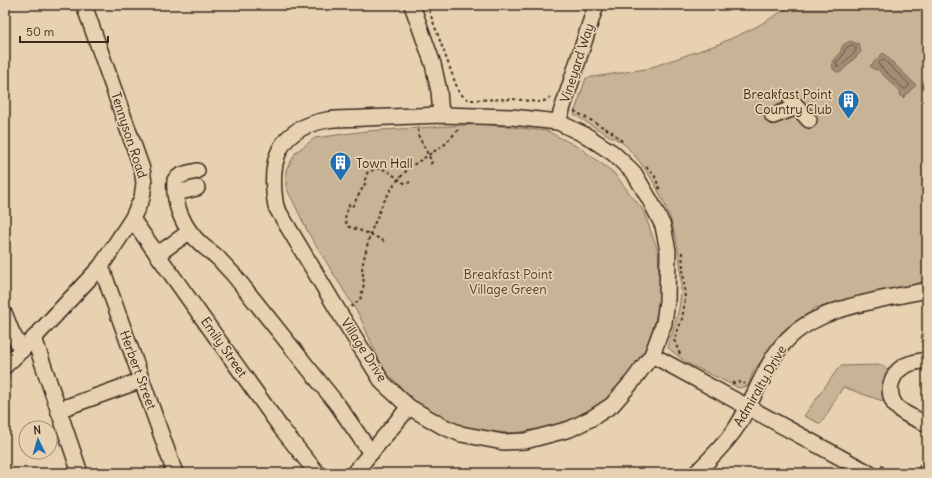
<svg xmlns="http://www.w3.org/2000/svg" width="932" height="478" font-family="Delius,sans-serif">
  <rect width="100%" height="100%" fill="#e7d1b0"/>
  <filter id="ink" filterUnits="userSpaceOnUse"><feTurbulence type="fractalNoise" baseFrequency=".025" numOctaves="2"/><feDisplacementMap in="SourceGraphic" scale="8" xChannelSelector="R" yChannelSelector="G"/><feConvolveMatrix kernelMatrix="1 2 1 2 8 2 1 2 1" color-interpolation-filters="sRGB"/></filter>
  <g filter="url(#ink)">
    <!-- green -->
    <g fill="#c8b396" stroke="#826e5a">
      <path d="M793 5H927V284L815 308 782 336 754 370 748 386 739 388 687 363 668 348C671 334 679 315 680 301 686 245 665 186 626 146 621 141 614 138 608 135 596 128 585 122 574 114L586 78 646 69 719 44 756 27Z"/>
      <polygon points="483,124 547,131 580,148 613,172 643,210 658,251 660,296 652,337 633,371 601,406 559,425 515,433 465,430 414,401 383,369 359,315 309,234 286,187 286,170 296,152 315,138 366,131"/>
      <polygon points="882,365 890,372 888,403 843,387 821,424 804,416 840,366"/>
    </g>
    <!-- water -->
    <g fill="#a18d74" stroke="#786552">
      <polygon points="850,41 859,44 861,52 841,72 837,72 833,69 832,61 839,55 843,45"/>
      <polygon points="883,53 916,85 903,98 899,94 901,92 877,69 875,70 870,66"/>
    </g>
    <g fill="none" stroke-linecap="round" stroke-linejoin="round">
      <!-- shore -->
      <g stroke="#645240" stroke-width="1">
        <polygon points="852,45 856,47 856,51 840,67 837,67 836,62 842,57 846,48"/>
        <polygon points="882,60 884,60 909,84 909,86 906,89 904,89 879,65 879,63"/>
      </g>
      <defs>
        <g id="minor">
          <polyline points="412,5 433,64 439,91 441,115"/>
          <polyline points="791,100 809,120"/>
          <path d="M441 115 512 117 558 122 587 136 613 153 634 173 651 202 663 226 668 251 667 301 664 323 652 355 632 382 612 405 592 418 570 429 525 441 503 442 461 434 442 426 409 407 383 383 340 314 276 207C268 161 277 129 327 120 339 118 352 119 364 118 389 117 415 116 441 115Z"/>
          <polyline points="773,116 797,107"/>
          <polyline points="558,122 596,5"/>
          <path d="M197 171C189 173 180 174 175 180 173 204 183 228 201 244 206 249 213 253 218 258 223 263 228 269 233 274L337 404 371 453"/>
          <polyline points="176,193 197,188"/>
          <polyline points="132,219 281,428 317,473"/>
          <polyline points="158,254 189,232"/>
          <polyline points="101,266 175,473"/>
          <polyline points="5,315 12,333 22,350"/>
          <polyline points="34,338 80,473"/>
          <polyline points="652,355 869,473"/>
          <path d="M927 360C921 361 914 362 909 364 892 370 885 390 895 405 902 414 917 419 927 424"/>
          <polyline points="5,366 34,338 101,266 132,219 142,198 144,183 142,169 84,5"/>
          <polyline points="58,410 142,380"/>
          <polyline points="354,473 409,407"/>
          <path d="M696 473C708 461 727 442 736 428 754 401 763 367 784 343 816 306 882 300 927 290"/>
        </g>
      </defs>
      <!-- minor casing -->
      <use href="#minor" stroke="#3b2a1e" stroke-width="18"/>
      <!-- path -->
      <g stroke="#3b2a1e" stroke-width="2" stroke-dasharray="3 3" stroke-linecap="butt">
        <polyline points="427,5 459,93 469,100 513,99 538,102 544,101 552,97"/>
        <polyline points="574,111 612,132 624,143"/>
        <polyline points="418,129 418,135 432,162 429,166"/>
        <polyline points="646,167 654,174 660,190"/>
        <path d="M384 241 370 234 347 226 345 218 349 205 352 207 366 182 365 180 367 173C385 162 390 175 406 184L410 182"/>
        <polyline points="351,307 360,300 364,284 362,267 370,234 383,203 395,183 410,167 444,145 459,129"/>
        <polyline points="680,354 674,340 682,319 685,300 682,252"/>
        <polyline points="732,383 742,382 745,384"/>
        <polyline points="881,466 894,473"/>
        <polyline points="916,473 927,453"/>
      </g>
      <!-- minor -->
      <use href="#minor" stroke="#e7d1b0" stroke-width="15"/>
    </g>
  </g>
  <!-- icons -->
  <defs>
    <symbol id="building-pin" viewBox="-11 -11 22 30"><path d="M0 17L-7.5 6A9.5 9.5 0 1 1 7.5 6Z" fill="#1f6fb2" stroke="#e7d1b0"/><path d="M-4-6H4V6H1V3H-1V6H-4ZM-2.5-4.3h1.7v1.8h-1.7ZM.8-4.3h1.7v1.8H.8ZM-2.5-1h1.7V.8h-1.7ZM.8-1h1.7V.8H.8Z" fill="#fff"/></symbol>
  </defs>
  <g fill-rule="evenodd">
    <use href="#building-pin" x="836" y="88" width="25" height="34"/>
    <use href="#building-pin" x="328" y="150" width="25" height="34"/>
  </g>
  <g text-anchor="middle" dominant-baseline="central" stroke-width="3.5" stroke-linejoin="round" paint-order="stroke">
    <!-- street labels -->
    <g font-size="13" fill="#3b2a1e" stroke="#e7d1b0">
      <text transform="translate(577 63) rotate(-72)">Vineyard Way</text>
      <text transform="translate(129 135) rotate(72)">Tennyson Road</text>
      <text transform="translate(224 347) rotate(55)">Emily Street</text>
      <text transform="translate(364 350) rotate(57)">Village Drive</text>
      <text transform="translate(138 370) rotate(70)">Herbert Street</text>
      <text transform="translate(760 386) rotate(-60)">Admiralty Drive</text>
    </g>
    <!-- poi labels -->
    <g font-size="13" fill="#3b2a1e" stroke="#e7d1b0" text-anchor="end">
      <text x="832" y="94">Breakfast Point<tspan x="832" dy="15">Country Club</tspan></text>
      <text x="356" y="163" text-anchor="start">Town Hall</text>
    </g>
    <!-- park labels -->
    <g font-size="13" fill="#503f30" stroke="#e7d1b0">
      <text x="508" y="274">Breakfast Point<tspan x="508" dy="15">Village Green</tspan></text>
    </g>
  </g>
  <!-- margin -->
  <rect width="932" height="478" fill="none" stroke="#e7d1b0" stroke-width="20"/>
  <rect x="10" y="10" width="912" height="458" fill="none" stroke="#3b2a1e" stroke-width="1.5" filter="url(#ink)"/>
  <!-- north arrow -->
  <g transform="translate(38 440) rotate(355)"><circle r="19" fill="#e7d1b0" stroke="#a28e76"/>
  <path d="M0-3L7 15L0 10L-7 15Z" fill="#1f6fb2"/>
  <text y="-6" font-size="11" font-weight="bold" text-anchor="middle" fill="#3b2a1e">N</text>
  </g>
  <!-- scale -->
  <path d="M20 36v6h88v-6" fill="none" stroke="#3b2a1e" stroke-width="2"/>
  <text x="26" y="36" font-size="12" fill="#3b2a1e" stroke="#e7d1b0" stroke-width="3" paint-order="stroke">50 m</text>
</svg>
